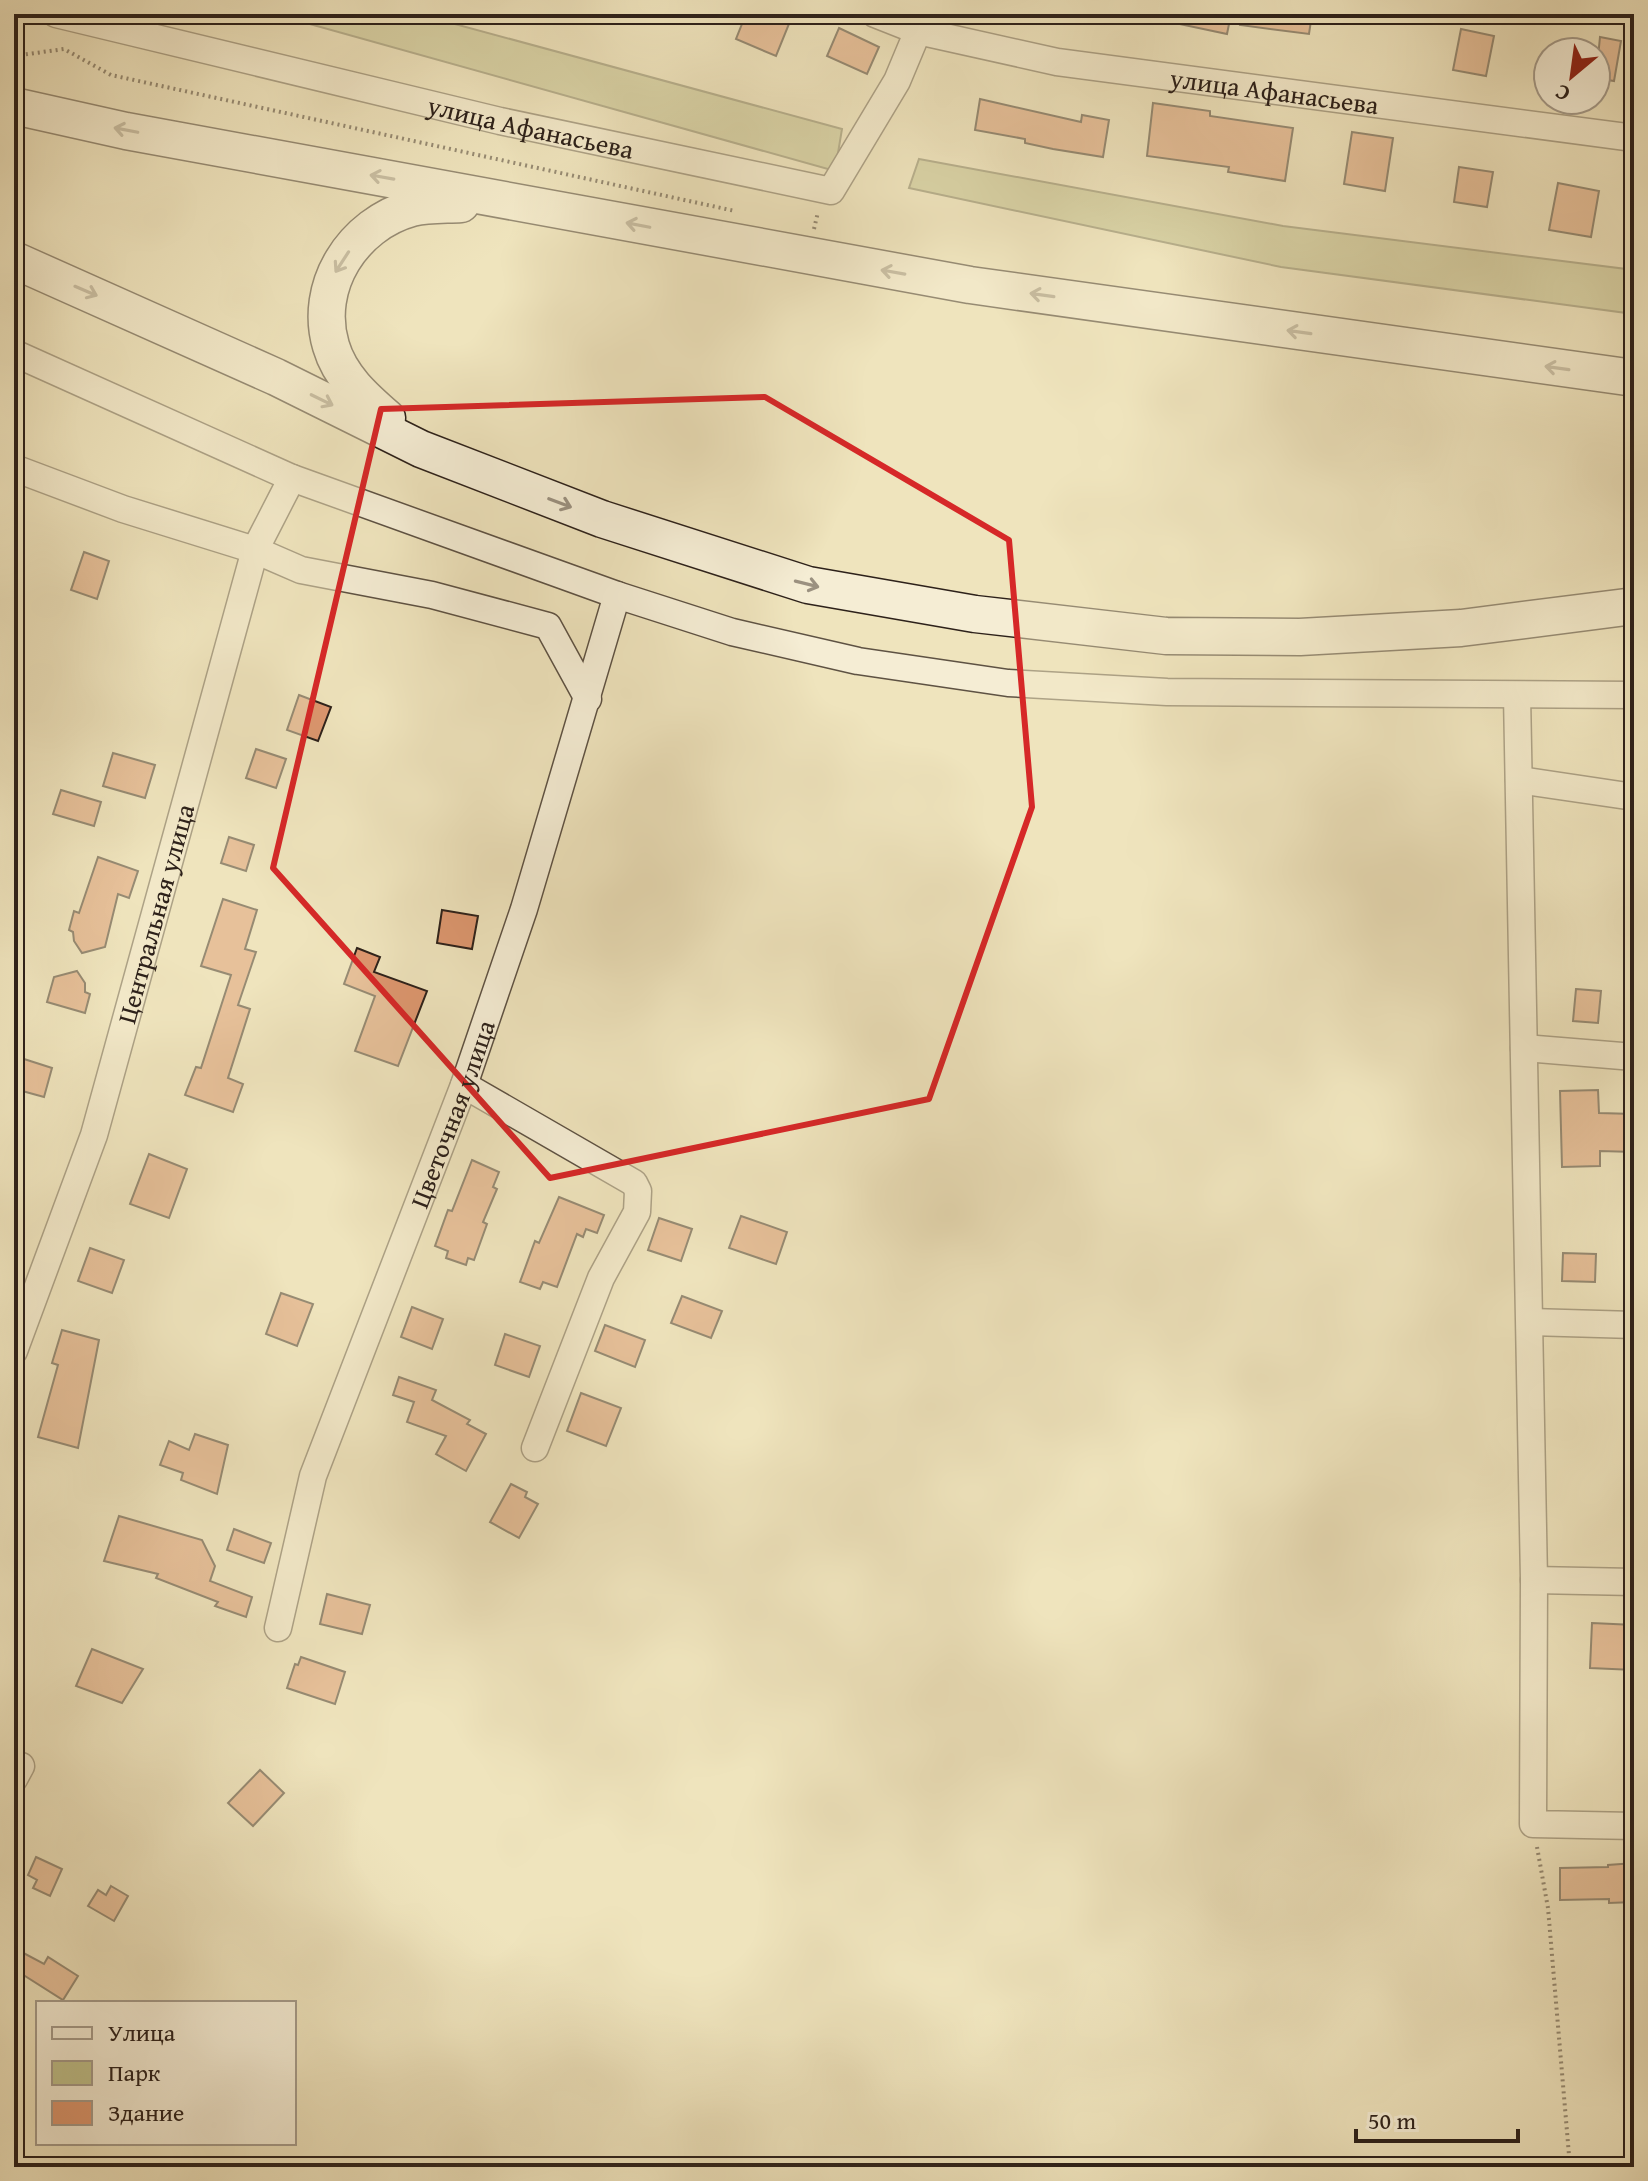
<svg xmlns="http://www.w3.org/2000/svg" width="1648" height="2181" font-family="'Gentium Book Plus',serif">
  <rect width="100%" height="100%" fill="#efe4bd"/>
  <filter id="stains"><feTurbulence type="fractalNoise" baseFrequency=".0025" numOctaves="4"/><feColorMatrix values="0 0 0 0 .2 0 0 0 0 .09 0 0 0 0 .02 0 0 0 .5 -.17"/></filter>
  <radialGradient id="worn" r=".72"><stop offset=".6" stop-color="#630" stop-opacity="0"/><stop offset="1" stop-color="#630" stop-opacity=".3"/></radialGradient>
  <!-- green -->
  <g fill="#c0c28c" stroke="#767253" stroke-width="2">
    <polygon points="274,14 418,14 842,129 835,171"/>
    <polygon points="919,159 1283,226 1634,270 1634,314 1281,267 909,188"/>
  </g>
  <!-- building -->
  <g fill="#dd976f" stroke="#2d211a" stroke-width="2">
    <polygon points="746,14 793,14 776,56 736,39"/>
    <polygon points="1171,14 1231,14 1227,34 1170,22"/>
    <polygon points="1241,14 1312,14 1309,34 1240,25"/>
    <polygon points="839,28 879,47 867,74 827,56"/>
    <polygon points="1461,29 1494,36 1486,76 1453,70"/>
    <polygon points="1600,37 1621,41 1614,81 1596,78"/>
    <polygon points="980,99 1081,122 1082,115 1109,120 1103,157 1053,149 1025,143 1025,139 975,130"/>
    <polygon points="1153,103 1210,111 1210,116 1293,128 1285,181 1228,172 1229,167 1147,156"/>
    <polygon points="1352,132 1393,138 1385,191 1344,184"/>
    <polygon points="1459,167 1493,172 1487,207 1454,202"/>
    <polygon points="1558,183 1599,191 1591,237 1549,230"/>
    <polygon points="84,552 109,561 97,599 71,590"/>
    <polygon points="299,695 331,707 318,741 287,730"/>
    <polygon points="256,749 286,759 276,788 246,778"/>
    <polygon points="113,753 155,765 145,798 103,786"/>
    <polygon points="61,790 101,802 94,826 53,814"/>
    <polygon points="229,837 254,845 246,871 221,863"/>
    <polygon points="98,857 138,871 129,898 118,894 105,947 82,953 74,941 73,932 69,930 74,911 79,913"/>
    <polygon points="223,899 257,910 245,949 256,952 238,1005 250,1009 228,1078 243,1084 233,1112 185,1095 196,1067 201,1068 231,975 201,966"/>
    <polygon points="442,910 478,916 472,949 437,943"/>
    <polygon points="357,948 380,957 374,972 427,991 398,1066 355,1051 375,996 344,984"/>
    <polygon points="77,971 85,983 85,992 90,994 85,1013 47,1002 54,977"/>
    <polygon points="1576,989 1601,991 1598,1023 1573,1021"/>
    <polygon points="24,1059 52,1068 44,1097 15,1089"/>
    <polygon points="1598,1090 1599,1113 1634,1114 1634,1152 1600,1151 1600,1166 1562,1167 1560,1091"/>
    <polygon points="149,1154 187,1169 169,1218 130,1204"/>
    <polygon points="472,1160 499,1172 493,1187 497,1189 483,1222 487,1224 474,1260 468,1258 466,1265 446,1258 448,1251 435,1246 448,1210 452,1211"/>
    <polygon points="559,1197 604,1215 597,1233 586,1229 583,1237 577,1234 557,1287 543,1282 540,1289 520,1282 535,1241 539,1243"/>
    <polygon points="741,1216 787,1232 776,1264 729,1248"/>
    <polygon points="659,1218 692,1229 681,1261 648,1250"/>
    <polygon points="90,1248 124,1260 112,1293 78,1281"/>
    <polygon points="1563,1253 1596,1254 1595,1282 1562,1281"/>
    <polygon points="281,1293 313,1304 297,1346 266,1334"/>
    <polygon points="682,1296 722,1311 711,1338 671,1323"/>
    <polygon points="412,1307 443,1319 432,1349 401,1337"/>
    <polygon points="605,1325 645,1340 635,1367 595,1351"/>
    <polygon points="62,1330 99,1340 78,1448 38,1437 58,1365 52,1363"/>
    <polygon points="505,1334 540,1346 529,1377 495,1365"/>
    <polygon points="399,1377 436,1390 432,1400 470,1420 467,1424 486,1434 466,1471 436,1454 446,1436 407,1422 414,1402 393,1395"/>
    <polygon points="581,1393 621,1408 606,1446 567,1431"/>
    <polygon points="195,1434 228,1445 217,1494 181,1480 183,1473 160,1465 169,1441 189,1450"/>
    <polygon points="511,1484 527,1492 525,1497 538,1504 519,1538 490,1522"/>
    <polygon points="119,1516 202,1540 215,1566 210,1581 252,1597 246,1617 215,1606 218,1602 156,1578 158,1574 104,1561"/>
    <polygon points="234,1529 271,1543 264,1563 227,1550"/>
    <polygon points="327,1594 370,1605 362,1634 320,1624"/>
    <polygon points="1592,1623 1634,1625 1634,1670 1590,1668"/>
    <polygon points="92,1649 143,1669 122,1703 76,1686"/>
    <polygon points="301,1657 345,1672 335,1704 287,1688 295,1664 298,1665"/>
    <polygon points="260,1770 284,1793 253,1826 228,1803"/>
    <polygon points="36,1857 62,1869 50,1896 33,1888 37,1880 28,1875"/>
    <polygon points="1634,1863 1634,1902 1609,1903 1609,1899 1560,1900 1560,1868 1608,1867 1608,1865"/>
    <polygon points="111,1886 128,1896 114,1921 88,1906 98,1890 106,1895"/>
    <polygon points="14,1948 44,1964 48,1957 78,1976 63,2000 14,1969"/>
  </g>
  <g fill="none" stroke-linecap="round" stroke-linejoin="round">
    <defs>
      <g id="minor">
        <path id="s1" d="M56 14 500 121 831 191 897 81 925 14"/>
        <path id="s2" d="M875 14 918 31 1057 62 1634 138"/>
        <polyline points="14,353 292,478 617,595 732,632 858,661 1008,683 1167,692 1634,695"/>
        <polyline points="14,468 123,509 255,550 301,570 432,595 548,626 588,699"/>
        <polyline points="1517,695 1534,1580 1533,1824 1634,1826"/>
        <polyline points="1519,780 1634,797"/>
        <polyline points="1524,1048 1634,1057"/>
        <polyline points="464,1085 634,1183 638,1191 637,1212 601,1278 535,1448"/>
        <polyline points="1530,1322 1634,1325"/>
        <path id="s3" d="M14 1351 94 1135 255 550 292 478"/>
        <polyline points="1534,1580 1634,1582"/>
        <path id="s4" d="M278 1628 313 1476 464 1085 524 909 617 595"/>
        <polyline points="14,1764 21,1766 14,1779"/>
      </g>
      <g id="secondary">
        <polyline points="14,106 126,131 970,285 1634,378"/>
        <polyline points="14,260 276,377 421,449 602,519 808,585 975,614 1166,636 1300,637 1461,628 1634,606"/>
        <path d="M387 418C364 398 340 377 331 346 313 286 353 224 412 208 427 204 446 205 461 204"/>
      </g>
    </defs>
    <!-- minor casing -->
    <use href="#minor" stroke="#5e5243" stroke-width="29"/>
    <!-- secondary casing -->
    <use href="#secondary" stroke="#2d211a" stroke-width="39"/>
    <!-- path -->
    <g stroke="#2d211a" stroke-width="4" stroke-dasharray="2 4" stroke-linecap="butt">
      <polyline points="14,56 64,49 111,75 735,211"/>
      <polyline points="814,229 818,212"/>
      <polyline points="1537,1847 1548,1908 1570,2167"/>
    </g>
    <!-- minor -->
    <use href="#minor" stroke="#f5edd4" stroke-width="26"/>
    <!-- secondary -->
    <use href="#secondary" stroke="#f5edd4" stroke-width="36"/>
  </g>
  <!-- one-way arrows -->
  <defs><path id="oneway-shaft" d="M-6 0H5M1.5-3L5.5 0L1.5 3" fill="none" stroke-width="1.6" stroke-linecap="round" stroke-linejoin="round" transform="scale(2)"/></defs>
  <g stroke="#9b9180">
    <use href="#oneway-shaft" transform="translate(126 130) rotate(-169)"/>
    <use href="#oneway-shaft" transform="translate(382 177) rotate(-170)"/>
    <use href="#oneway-shaft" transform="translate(638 225) rotate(-169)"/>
    <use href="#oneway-shaft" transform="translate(342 262) rotate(123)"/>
    <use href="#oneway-shaft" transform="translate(893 272) rotate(-170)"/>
    <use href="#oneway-shaft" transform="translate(86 291) rotate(23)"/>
    <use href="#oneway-shaft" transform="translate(1042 295) rotate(-172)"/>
    <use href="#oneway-shaft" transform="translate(1299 332) rotate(-172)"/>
    <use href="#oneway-shaft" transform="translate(1557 368) rotate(-172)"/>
    <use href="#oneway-shaft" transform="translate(322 400) rotate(26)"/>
    <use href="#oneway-shaft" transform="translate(560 503) rotate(21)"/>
    <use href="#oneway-shaft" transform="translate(807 584) rotate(14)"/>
  </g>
  <!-- marked area -->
  <path d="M0 0H1648V2181H0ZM765 397 1009 540 1032 807 929 1099 550 1178 273 868 381 409Z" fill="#efe4bd" fill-opacity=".55" fill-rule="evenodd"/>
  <path fill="none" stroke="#d62828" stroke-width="6" stroke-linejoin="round" d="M765 397 1009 540 1032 807 929 1099 550 1178 273 868 381 409Z"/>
  <g text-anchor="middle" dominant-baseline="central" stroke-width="8" stroke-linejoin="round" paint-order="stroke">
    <!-- street labels -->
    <g font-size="26" fill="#2d211a" stroke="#f5edd4">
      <text stroke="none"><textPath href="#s2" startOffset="408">улица Афанасьева</textPath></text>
      <text stroke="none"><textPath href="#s1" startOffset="488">улица Афанасьева</textPath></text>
      <text stroke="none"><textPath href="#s3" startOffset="460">Центральная улица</textPath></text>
      <text stroke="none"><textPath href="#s4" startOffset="544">Цветочная улица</textPath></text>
    </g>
  </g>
  <!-- margin -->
  <rect width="1648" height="2181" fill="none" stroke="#efe4bd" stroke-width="48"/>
  <rect x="16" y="16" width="1616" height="2149" fill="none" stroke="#2d211a" stroke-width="4"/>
  <rect x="24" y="24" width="1600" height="2133" fill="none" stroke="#2d211a" stroke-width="2"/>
  <!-- legend -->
  <rect x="36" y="2001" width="260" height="144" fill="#f5edd4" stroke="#a59b8a" stroke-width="2"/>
  <rect x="52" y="2027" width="40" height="12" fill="#f5edd4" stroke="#a59b8a" stroke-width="2"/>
  <text x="108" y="2041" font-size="24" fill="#2d211a">Улица</text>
  <rect x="52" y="2061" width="40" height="24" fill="#c0c28c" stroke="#a59b8a" stroke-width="2"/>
  <text x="108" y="2081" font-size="24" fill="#2d211a">Парк</text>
  <rect x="52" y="2101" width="40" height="24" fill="#dd976f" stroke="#a59b8a" stroke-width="2"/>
  <text x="108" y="2121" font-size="24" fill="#2d211a">Здание</text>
  <!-- north arrow -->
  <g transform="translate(1572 76) rotate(209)"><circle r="38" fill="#f5edd4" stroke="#a59b8a" stroke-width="2"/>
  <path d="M0-6L14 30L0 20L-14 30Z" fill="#8f2418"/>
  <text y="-12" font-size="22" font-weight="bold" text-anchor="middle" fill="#2d211a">С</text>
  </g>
  <!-- scale -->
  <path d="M1356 2129v12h162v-12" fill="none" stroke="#2d211a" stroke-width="4"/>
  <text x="1368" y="2129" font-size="24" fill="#2d211a" stroke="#f5edd4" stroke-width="6" paint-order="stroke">50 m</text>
  <rect width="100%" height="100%" filter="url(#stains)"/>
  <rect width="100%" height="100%" fill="url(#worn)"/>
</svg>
